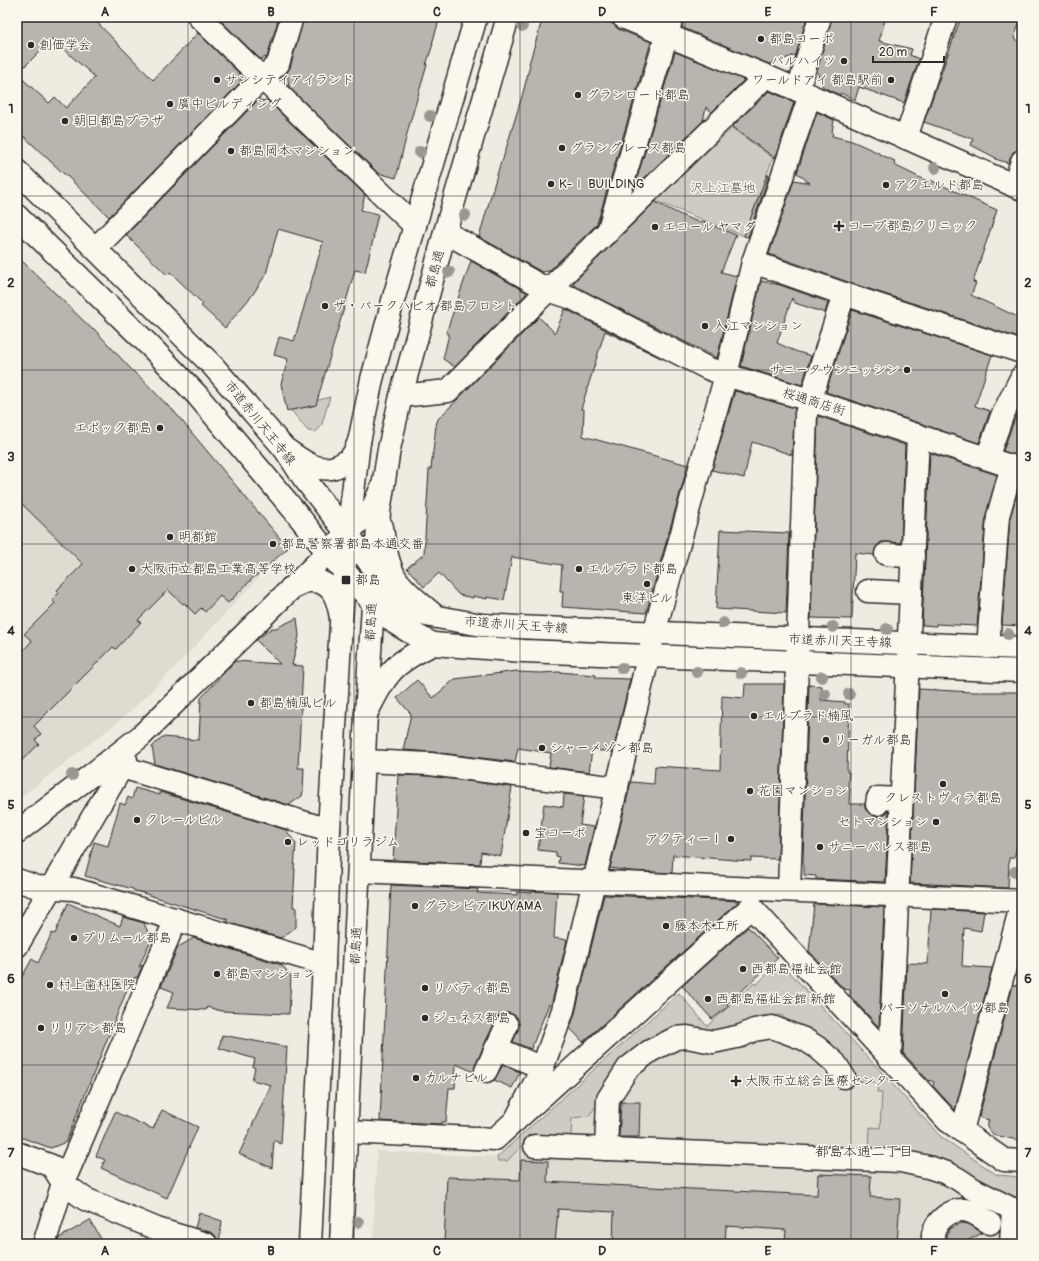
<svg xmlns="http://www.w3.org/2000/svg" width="1039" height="1261" font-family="Pangolin,'Klee One',sans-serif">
  <rect width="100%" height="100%" fill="#eeebe0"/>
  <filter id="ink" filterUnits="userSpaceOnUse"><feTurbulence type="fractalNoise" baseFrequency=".025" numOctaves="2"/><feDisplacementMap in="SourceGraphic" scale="8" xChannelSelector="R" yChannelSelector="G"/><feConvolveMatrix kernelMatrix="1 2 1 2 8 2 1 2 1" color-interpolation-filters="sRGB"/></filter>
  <g filter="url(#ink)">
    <!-- built -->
    <g fill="#dedbd1">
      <polygon points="17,324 236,559 258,578 184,658 131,711 104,733 17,800"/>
      <polygon points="783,965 940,1136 997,1175 1022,1177 1022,1244 373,1244 377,1151 497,1157 679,993 707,1026 754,983 756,985 771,970 774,974"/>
    </g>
    <!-- green -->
    <g fill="#cecbc2" stroke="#7c7b76">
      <polygon points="732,128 773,158 744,236 655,201"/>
      <polygon points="330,397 321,427 315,432 308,431 291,410 313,406 311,402"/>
      <polygon points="783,965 940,1136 997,1175 1022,1177 1022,1200 979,1180 913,1152 869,1148 870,1127 880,1128 882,1093 877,1093 878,1082 850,1081 787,1022 782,1015 761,1016 755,1019 752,1028 687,1034 601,1099 589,1116 572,1118 571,1136 532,1135 507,1161 498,1161 497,1157 679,993 707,1026 754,983 756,985 771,970 774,974"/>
    </g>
    <!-- building -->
    <g fill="#b8b5ae" stroke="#2b2b2b" fill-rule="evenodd">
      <path d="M17 17H92L153 80 198 33 241 75 240 83 109 217 65 174H64L17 130ZM52 39 95 77 66 108 55 97 49 103 17 74Z"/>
      <polygon points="217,17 279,17 267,57 260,59"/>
      <polygon points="304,17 440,17 432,44 433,44 426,65 427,65 409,126 396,178 378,173 289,87 287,72 290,68"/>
      <polygon points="543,17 597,17 613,24 618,29 651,42 597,224 549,271 542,272 479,237 501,161 502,162 523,93 530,65 529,64"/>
      <polygon points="684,17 807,17 796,55 769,64 683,28 682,27"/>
      <polygon points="832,17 886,17 879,41 912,49 910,55 919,59 904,103 859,87 855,100 841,93 840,95 823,87 817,71"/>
      <polygon points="961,17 1021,17 1014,39 1022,42 1022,137 1018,150 1013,152 1008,163 995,159 996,158 971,145 973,139 924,122"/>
      <polygon points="675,52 744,80 712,112 706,107 703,121 634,188"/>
      <polygon points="769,91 794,102 775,158 732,127"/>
      <polygon points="258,100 268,101 365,195 361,210 378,214 373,236 374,236 365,272 355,270 316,405 287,411 281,384 288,359 274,355 279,337 294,341 323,242 278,229 266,274 253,294 225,328 201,306 203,304 170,272 167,275 126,235"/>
      <polygon points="817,112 834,120 832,132 833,132 832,136 852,141 879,153 879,154 895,161 894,165 929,182 930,180 997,210 973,282 976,283 971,295 1022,319 1022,339 848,282 769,254 794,180 810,183 797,173"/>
      <polygon points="767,175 769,175 748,237 744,236"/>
      <polygon points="655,202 683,216 701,223 701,221 736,235 721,272 737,276 717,358 573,285 574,282"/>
      <polygon points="17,256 93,330 94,329 130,368 139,377 140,377 171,409 172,409 288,548 256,576 255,576 228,603 220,596 205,612 201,608 195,614 184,603 183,604 168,590 138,620 141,622 116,649 113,647 34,726 41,734 35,740 39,744 17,765 17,657 32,641 24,634 55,603 52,600 59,593 57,590 83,564 17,499"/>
      <polygon points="471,261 526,292 526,294 455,367 443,359 449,334 446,333"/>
      <polygon points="761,281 780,285 828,302 825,313 795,303 792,298 777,343 795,351 811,356 802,385 741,366"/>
      <polygon points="565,309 663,359 605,331 581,409 584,409 583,436 688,465 646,613 562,607 563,591 560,591 562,565 512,557 504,600 487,597 487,599 473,596 473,598 459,595 439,573 424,587 407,568 424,554 429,469 431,469 436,425 438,419 539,317 555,333"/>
      <polygon points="852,310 992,355 975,406 990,411 979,443 826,392"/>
      <polygon points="735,391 795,408 792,455 752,442 744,478 712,470"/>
      <polygon points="1022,404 1022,457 1003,451 1014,421"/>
      <polygon points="818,416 905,445 901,543 887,542 881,542 876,547 874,555 855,553 852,619 811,618"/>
      <polygon points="930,453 997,475 986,515 977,626 936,624 936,626 922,625"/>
      <polygon points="1020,482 1022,482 1022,626 1002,625 1010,518"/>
      <polygon points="720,530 789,533 786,613 716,609"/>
      <polygon points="297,618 299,636 292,665 303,666 298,768 304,768 303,791 302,796 289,805 155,764 152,747 162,737 199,740 201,698 235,661 280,664 256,640 272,628 276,628"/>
      <polygon points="517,671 518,672 540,673 558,672 596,675 596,678 630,679 613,752 592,750 589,772 549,767 551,753 518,748 515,762 432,752 403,750 411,714 397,698 417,680 433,698 455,679"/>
      <polygon points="745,684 784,684 778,859 751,858 751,861 734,860 673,855 672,873 631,871 610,868 631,782 654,784 655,766 720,770 722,696 744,698"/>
      <polygon points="809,685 822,686 821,700 845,702 845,704 849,704 847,772 849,772 848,787 850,787 849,804 865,804 865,809 869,813 875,816 882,816 889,811 885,882 816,879 816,876 804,875 804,865 803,864 803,859"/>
      <polygon points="919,689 972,692 1022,692 1022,826 1014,858 1009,858 1008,888 910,883"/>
      <polygon points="398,775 429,776 512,787 501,856 481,852 480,864 393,860"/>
      <polygon points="135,788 160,795 160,792 286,830 296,844 294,869 295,869 293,907 296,907 296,927 281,938 226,922 229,920 133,890 133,889 85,876 94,842 108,846 120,803 125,805 128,797 132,799"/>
      <polygon points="564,794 584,796 580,825 594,827 585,866 558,863 559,857 556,856 556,852 538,850 544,804 563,807"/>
      <polygon points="391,885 478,889 477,893 517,895 517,892 532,893 532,891 557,892 554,938 567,940 551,1006 549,1004 531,1049 513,1042 518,1030 519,1024 517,1017 512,1014 506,1013 499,1015 496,1020 485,1043 475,1066 474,1072 456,1064 455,1088 449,1088 446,1122 442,1122 442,1124 380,1121"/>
      <polygon points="604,895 739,901 583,1042 570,1028 575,1013"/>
      <polygon points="68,903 120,926 123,917 144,923 151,940 139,967 143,965 137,978 135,977 134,981 131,980 66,1142 51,1148 17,1136 17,986 32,959 38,963 52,933 55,934"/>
      <polygon points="814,904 884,907 879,1027 850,996 850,990 844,989 823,967 824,965 821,964 809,951"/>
      <polygon points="931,909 984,912 981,931 964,928 962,966 992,968 955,1110 933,1086 934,1082 928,1080 903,1053 907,963 928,964"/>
      <polygon points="748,927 778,958 727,1004 729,1006 712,1019 682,986"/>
      <polygon points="194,938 282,965 291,976 289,1014 221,1011 207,1007 206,1010 167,1008 174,992 161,987 178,947"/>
      <polygon points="1013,985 1022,986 1022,1141 994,1135 987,1127 989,1120 979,1117"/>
      <polygon points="222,1035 287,1047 281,1144 274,1140 272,1168 239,1154 271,1085 252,1080 255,1068 253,1067 255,1059 219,1048"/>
      <polygon points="503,1065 520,1072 512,1088 494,1080"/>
      <polygon points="621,1102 640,1102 639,1137 619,1137"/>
      <polygon points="162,1110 198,1127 167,1198 101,1168 105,1160 96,1156 115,1112 153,1129"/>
      <polygon points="521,1160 548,1161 547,1182 817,1195 818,1174 871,1176 870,1197 900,1199 897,1244 785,1244 786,1230 726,1226 725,1244 613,1244 614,1212 558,1209 555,1244 444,1244 447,1177 520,1180"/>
      <polygon points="199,1213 222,1221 219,1244 215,1235 210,1232 195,1228"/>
      <polygon points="90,1220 104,1244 57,1244 59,1238"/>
      <polygon points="961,1223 969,1224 982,1233 967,1241 946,1243 946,1236 950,1229"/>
    </g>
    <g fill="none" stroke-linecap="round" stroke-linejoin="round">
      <defs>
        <g id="minor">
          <polyline points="199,17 415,226"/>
          <polyline points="623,17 766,76 1022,189"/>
          <polyline points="798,90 820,17"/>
          <polyline points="906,138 946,17"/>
          <polyline points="1014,186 1022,161"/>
          <polyline points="445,232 548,290 572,298 707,368 726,375 810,400 1022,470"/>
          <polyline points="608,232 672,17"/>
          <polyline points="96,248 262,78 278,64 292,17"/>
          <polyline points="753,262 844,294 1022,352"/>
          <polyline points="401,396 448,391 548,290 766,76"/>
          <path d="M284 448C300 459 319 476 340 465 344 463 349 460 352 456 355 452 357 446 359 442"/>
          <polyline points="987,458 1002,416 1022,376"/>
          <path d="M382 527C384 544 387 562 395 577 404 592 423 605 435 616"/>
          <polyline points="886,554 913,557"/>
          <path d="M291 588C297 585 304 581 310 581 333 580 338 600 341 618"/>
          <polyline points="868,591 911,593"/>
          <polyline points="988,647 998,516 1012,466"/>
          <path d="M366 714C375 697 383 678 398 665 409 656 421 650 433 644"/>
          <polyline points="364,761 430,764 617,788"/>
          <polyline points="97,774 122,767 329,830"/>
          <polyline points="877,804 878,798 902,799"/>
          <polyline points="17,832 90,776 141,736 372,509 382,487"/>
          <polyline points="359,871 1022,901"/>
          <polyline points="17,880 37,887 74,889 324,964"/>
          <polyline points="789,890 806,414 844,294"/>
          <polyline points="17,946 126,760"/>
          <polyline points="496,1048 542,1068"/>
          <polyline points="890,1059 918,435"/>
          <polyline points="486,1071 507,1025"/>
          <polyline points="515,1121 542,1069 563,1010 654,633 726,375 753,262 810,95"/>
          <polyline points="962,1131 1022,902"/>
          <polyline points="346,1132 495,1139 751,907 948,1121 1004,1160 1022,1161"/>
          <polyline points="535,1146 901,1161 928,1167 947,1173 958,1179 973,1189 1022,1214"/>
          <polyline points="606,1149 608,1099 628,1068 650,1051 676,1038 687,1037 713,1042 741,1036 754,1030 772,1027 804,1039 818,1048 835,1063 844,1077"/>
          <polyline points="17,1153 52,1166 63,1183 85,1199 157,1229 206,1244"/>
          <polyline points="44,1244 63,1183 176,919"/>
          <path d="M933 1244C933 1241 933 1237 933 1234 936 1221 950 1209 964 1210 973 1211 982 1218 990 1223"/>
          <polyline points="1011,1244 1013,1209"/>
        </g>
        <g id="major">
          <polyline points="17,171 213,366 284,448 303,477 394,594 408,608 420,614 482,625 517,627 1022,648"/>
          <polyline points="17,216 151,347 197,395 293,509 328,553 373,603 395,623 408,631 433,644 524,651 1022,671"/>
          <polyline points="310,1244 324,964 329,830 344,572 348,534 359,442 372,379 394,297 476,17"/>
          <polyline points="341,1244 366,714 379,512 389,449 401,396 445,232 508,17"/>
        </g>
      </defs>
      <!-- minor casing -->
      <use href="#minor" stroke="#2b2b2b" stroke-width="25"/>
      <!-- major casing -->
      <use href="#major" stroke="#2b2b2b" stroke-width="25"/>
      <!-- minor -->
      <use href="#minor" stroke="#fbf7ec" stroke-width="22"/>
      <!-- major -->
      <use href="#major" stroke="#fbf7ec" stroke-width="22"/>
    </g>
    <!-- trees -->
    <g fill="#999791">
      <circle cx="522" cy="26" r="6"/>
      <circle cx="430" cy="116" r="6"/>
      <circle cx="420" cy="152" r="6"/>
      <circle cx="935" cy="168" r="6"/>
      <circle cx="963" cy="185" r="6"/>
      <circle cx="465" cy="215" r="6"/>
      <circle cx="449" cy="272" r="6"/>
      <circle cx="723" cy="623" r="6"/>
      <circle cx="833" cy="627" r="6"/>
      <circle cx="887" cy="629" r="6"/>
      <circle cx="1008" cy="634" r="6"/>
      <circle cx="622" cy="668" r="6"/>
      <circle cx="697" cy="672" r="6"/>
      <circle cx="741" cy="673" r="6"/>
      <circle cx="822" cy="677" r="6"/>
      <circle cx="825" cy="694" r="6"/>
      <circle cx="849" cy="694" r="6"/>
      <circle cx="72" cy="775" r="6"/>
      <circle cx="1015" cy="872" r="6"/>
      <circle cx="358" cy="1222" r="6"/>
    </g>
  </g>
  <!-- grid -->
  <path fill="none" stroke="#2b2b2b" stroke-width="1" stroke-opacity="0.55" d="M188 17V1244M354 17V1244M520 17V1244M685 17V1244M851 17V1244M17 196H1022M17 370H1022M17 544H1022M17 717H1022M17 891H1022M17 1065H1022"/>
  <!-- markers -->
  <g fill="#2b2b2b" stroke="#fbf7ec" stroke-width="1.5">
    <circle cx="761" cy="39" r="4"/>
    <circle cx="31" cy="45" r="4"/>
    <circle cx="844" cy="61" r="4"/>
    <circle cx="217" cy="80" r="4"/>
    <circle cx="891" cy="80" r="4"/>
    <circle cx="578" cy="95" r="4"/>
    <circle cx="170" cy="104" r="4"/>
    <circle cx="65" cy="121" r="4"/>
    <circle cx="562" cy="148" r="4"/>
    <circle cx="231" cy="151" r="4"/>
    <circle cx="551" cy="184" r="4"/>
    <circle cx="886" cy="185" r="4"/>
    <path d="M837 220h4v4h4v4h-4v4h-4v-4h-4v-4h4z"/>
    <circle cx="655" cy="227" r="4"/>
    <circle cx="325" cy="306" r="4"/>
    <circle cx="705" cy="326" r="4"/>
    <circle cx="907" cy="370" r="4"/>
    <circle cx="160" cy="428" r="4"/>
    <circle cx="170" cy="537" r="4"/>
    <circle cx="273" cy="544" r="4"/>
    <circle cx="132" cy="569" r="4"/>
    <circle cx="579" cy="569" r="4"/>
    <rect x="341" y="575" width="10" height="10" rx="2"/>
    <circle cx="647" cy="584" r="4"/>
    <circle cx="251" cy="703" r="4"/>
    <circle cx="754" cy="716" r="4"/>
    <circle cx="826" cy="740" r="4"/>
    <circle cx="542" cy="748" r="4"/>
    <circle cx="943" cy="784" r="4"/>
    <circle cx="750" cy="791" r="4"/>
    <circle cx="137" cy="820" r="4"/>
    <circle cx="936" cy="822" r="4"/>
    <circle cx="526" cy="833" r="4"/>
    <circle cx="731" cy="839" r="4"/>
    <circle cx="288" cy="842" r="4"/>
    <circle cx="820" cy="847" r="4"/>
    <circle cx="415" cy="906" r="4"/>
    <circle cx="666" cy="926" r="4"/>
    <circle cx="74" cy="938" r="4"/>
    <circle cx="743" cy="969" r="4"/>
    <circle cx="217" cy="974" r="4"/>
    <circle cx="50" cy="985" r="4"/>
    <circle cx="425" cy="988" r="4"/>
    <circle cx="945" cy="994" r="4"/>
    <circle cx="708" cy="999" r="4"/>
    <circle cx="425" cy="1018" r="4"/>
    <circle cx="41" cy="1028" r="4"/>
    <circle cx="416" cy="1078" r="4"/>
    <path d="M734 1075h4v4h4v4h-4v4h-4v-4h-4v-4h4z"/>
  </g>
  <g text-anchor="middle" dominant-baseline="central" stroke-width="3" stroke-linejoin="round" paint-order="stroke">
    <!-- poi labels -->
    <g font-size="13" fill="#2b2b2b" stroke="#fbf7ec" text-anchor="start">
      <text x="769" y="39">都島コーポ</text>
      <text x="39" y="45">創価学会</text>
      <text x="836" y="61" text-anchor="end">パルハイツ</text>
      <text x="225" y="80">サンシテイアイランド</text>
      <text x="883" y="80" text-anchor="end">ワールドアイ 都島駅前</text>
      <text x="586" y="95">グランロード都島</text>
      <text x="178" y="104">廣中ビルディング</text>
      <text x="73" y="121">朝日都島プラザ</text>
      <text x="570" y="148">グラングレース都島</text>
      <text x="239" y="151">都島岡本マンション</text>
      <text x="559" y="184">K-Ⅰ BUILDING</text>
      <text x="894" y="185">アクエルド都島</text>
      <text x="848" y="226">コープ都島クリニック</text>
      <text x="663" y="227">エコール ヤマダ</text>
      <text x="333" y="306">ザ・パークハビオ 都島フロント</text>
      <text x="713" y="326">入江マンション</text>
      <text x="899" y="370" text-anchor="end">サニータウンニッシン</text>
      <text x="152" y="428" text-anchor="end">エポック都島</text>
      <text x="178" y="537">明都館</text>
      <text x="281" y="544">都島警察署都島本通交番</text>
      <text x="140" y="569">大阪市立都島工業高等学校</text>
      <text x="587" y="569">エルプラド都島</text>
      <text x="355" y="580">都島</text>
      <text x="647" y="598" text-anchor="middle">東洋ビル</text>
      <text x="259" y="703">都島楠風ビル</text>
      <text x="762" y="716">エルプラド楠風</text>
      <text x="834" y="740">リーガル都島</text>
      <text x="550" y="748">シャーメゾン都島</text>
      <text x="758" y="791">花園マンション</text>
      <text x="943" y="798" text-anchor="middle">クレストヴィラ都島</text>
      <text x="145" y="820">クレールビル</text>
      <text x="928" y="822" text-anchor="end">セトマンション</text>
      <text x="534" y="833">宝コーポ</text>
      <text x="723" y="839" text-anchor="end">アクティーⅠ</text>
      <text x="296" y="842">レッドゴリラジム</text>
      <text x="828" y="847">サニーパレス都島</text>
      <text x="423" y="906">グランピアIKUYAMA</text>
      <text x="674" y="926">藤本木工所</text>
      <text x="82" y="938">プリムール都島</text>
      <text x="751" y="969">西都島福祉会館</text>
      <text x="225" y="974">都島マンション</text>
      <text x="58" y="985">村上歯科医院</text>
      <text x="433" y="988">リバティ都島</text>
      <text x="716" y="999">西都島福祉会館 新館</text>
      <text x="945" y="1008" text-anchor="middle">パーソナルハイツ都島</text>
      <text x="433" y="1018">ジュネス都島</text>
      <text x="49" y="1028">リリアン都島</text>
      <text x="424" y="1078">カルナビル</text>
      <text x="745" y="1081">大阪市立総合医療センター</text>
    </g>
    <!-- park labels -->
    <g font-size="13" fill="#545351" stroke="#fbf7ec">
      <text x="723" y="188">沢上江墓地</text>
    </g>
    <!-- street labels -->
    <g font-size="13" fill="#2b2b2b" stroke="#fbf7ec">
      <text transform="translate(435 269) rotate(-75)">都島通</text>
      <text transform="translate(814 402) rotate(17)">桜通商店街</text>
      <text transform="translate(260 423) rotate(51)">市道赤川天王寺線</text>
      <text transform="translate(371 622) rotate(-87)">都島通</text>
      <text transform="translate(516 625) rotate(4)">市道赤川天王寺線</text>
      <text transform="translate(840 641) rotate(2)">市道赤川天王寺線</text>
      <text transform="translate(356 946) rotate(-87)">都島通</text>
    </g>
    <!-- neighbourhood labels -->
    <g font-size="14" fill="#2b2b2b" stroke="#fbf7ec">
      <text x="864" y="1151">都島本通二丁目</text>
    </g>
  </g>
  <!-- margin -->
  <rect width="1039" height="1261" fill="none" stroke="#fbf7ec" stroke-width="44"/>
  <!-- scale -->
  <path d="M873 56v6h71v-6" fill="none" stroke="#2b2b2b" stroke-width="2"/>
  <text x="879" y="56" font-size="12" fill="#2b2b2b" stroke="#fbf7ec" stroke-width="3" paint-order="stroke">20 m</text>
  <rect x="22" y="22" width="995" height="1217" fill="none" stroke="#2b2b2b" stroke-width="1.5"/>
  <g font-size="13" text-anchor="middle" font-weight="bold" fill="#2b2b2b">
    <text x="105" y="16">A</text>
    <text x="271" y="16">B</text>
    <text x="437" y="16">C</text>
    <text x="602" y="16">D</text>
    <text x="768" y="16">E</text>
    <text x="934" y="16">F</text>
    <text x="11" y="113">1</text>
    <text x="1028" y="113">1</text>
    <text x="11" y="287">2</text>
    <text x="1028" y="287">2</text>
    <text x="11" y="461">3</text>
    <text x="1028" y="461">3</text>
    <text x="11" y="635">4</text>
    <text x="1028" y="635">4</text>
    <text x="11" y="809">5</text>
    <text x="1028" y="809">5</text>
    <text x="11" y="983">6</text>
    <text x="1028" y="983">6</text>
    <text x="11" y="1157">7</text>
    <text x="1028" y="1157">7</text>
    <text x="105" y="1255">A</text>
    <text x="271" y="1255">B</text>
    <text x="437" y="1255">C</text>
    <text x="602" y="1255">D</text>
    <text x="768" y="1255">E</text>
    <text x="934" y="1255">F</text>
  </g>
</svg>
